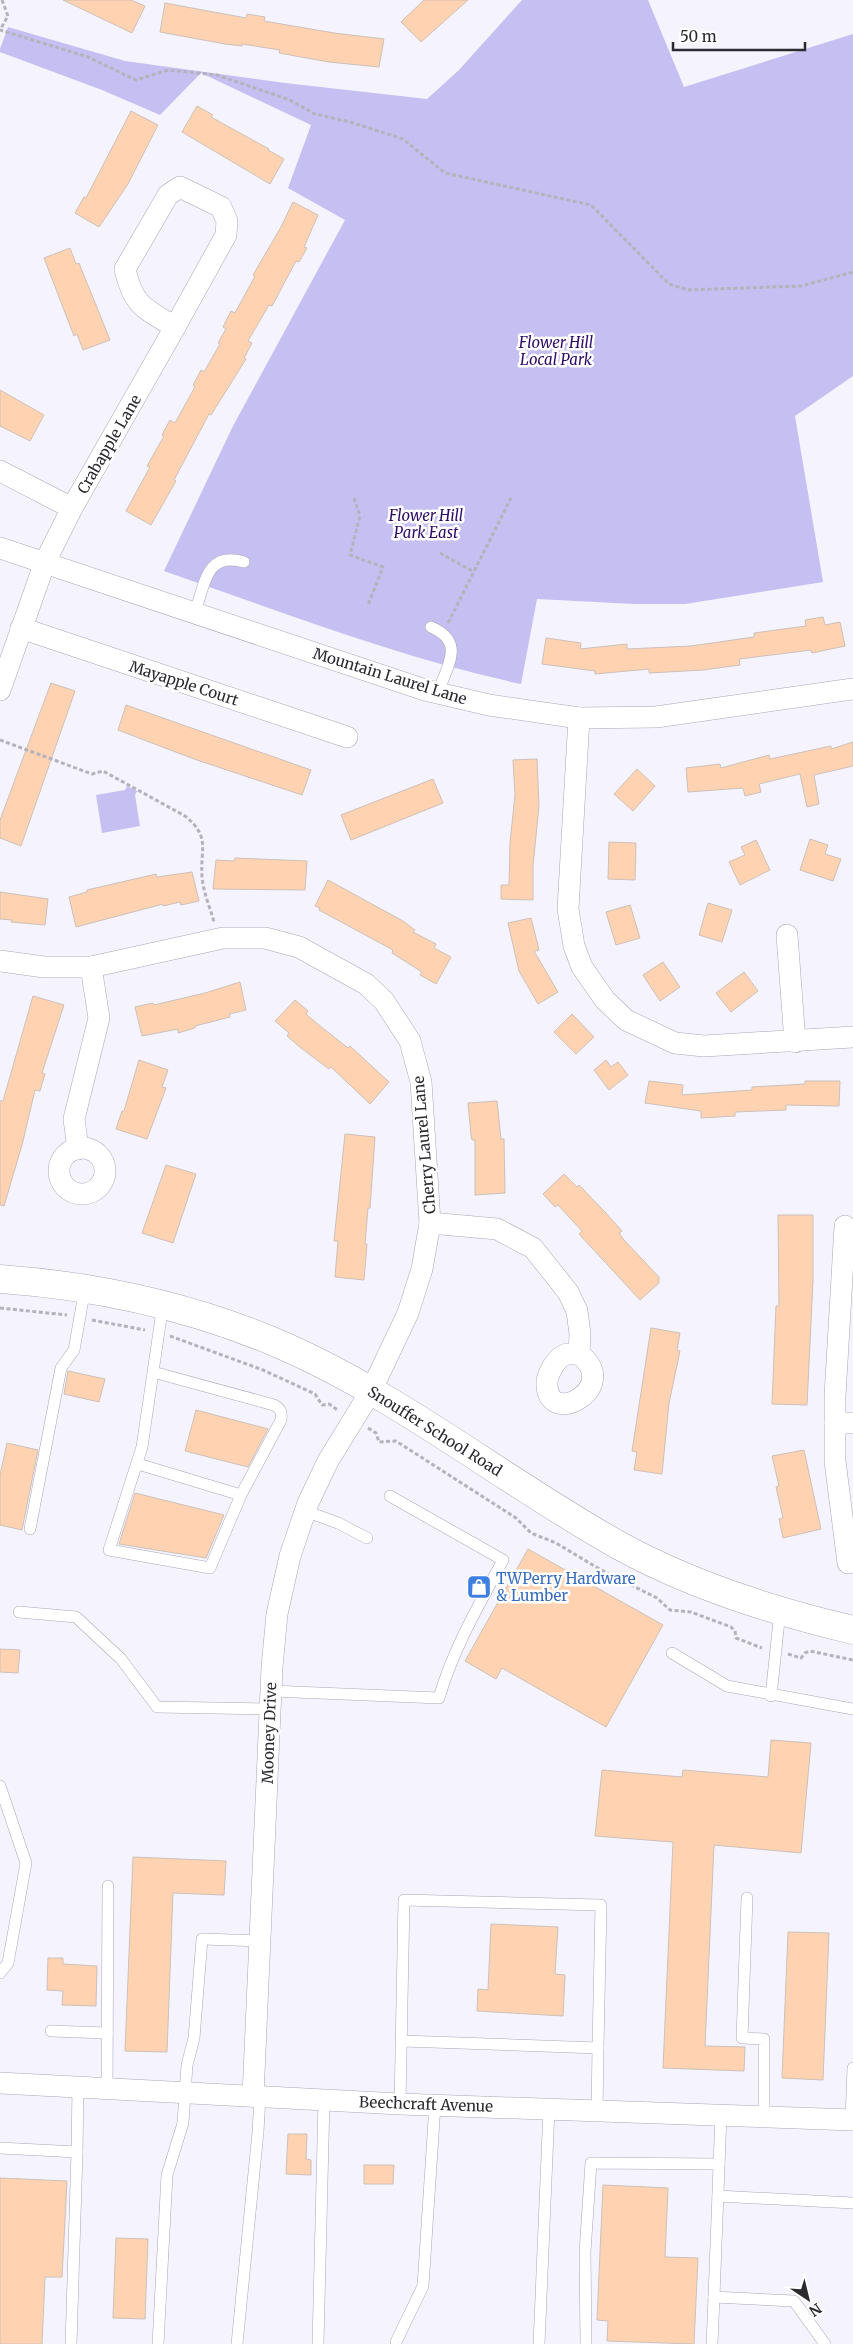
<svg xmlns="http://www.w3.org/2000/svg" width="853" height="2344" font-family="Merriweather,serif">
  <rect width="100%" height="100%" fill="#f5f3fe"/>
  <!-- green -->
  <g fill="#c6bff2">
    <path d="M522 0H648L684 87 853 34V376L795 416 823 582 685 604H634L537 599 521 684C399 658 282 612 164 571L233 426 345 220 288 188 311 125 201 73 160 115 102 90 0 52V49L8 27 125 61 285 83 427 99 459 70Z"/>
    <polygon points="127,786 137,791 135,795 140,826 102,833 96,795 125,790"/>
  </g>
  <!-- building -->
  <g fill="#ffd3b1" stroke="#ccc0b8">
    <polygon points="63,0 131,0 145,6 132,33"/>
    <polygon points="424,0 468,0 421,42 401,22"/>
    <polygon points="165,3 246,18 247,14 265,17 264,21 334,33 384,39 379,67 329,62 279,53 280,50 242,44 242,46 225,44 160,32"/>
    <polygon points="197,106 213,115 211,117 269,149 268,150 284,159 270,184 182,132"/>
    <polygon points="131,111 158,125 128,184 99,227 75,213 84,197 86,198"/>
    <polygon points="293,202 318,215 304,247 307,248 299,262 296,261 272,306 269,305 248,341 252,343 244,358 246,359 211,415 209,414 174,480 176,481 151,525 126,511 150,467 147,466 164,436 162,435 170,420 175,423 195,387 193,385 201,370 204,372 220,344 218,343 226,329 223,327 231,311 235,313 255,276 253,275 281,227"/>
    <polygon points="70,248 76,264 79,263 110,340 83,350 77,334 74,336 44,258"/>
    <polygon points="0,390 44,415 30,441 0,426"/>
    <polygon points="823,617 825,625 840,622 845,646 812,653 811,650 739,659 740,665 703,670 649,673 649,669 595,674 595,671 542,664 546,638 581,643 580,649 627,644 627,649 691,646 754,637 754,633 806,626 805,620"/>
    <polygon points="51,683 75,691 21,846 0,838 0,820"/>
    <polygon points="126,705 311,770 302,795 194,759 118,730"/>
    <polygon points="853,742 853,766 814,775 819,804 807,807 800,774 759,784 761,792 745,796 743,788 688,792 686,768 720,764 721,768 769,755 770,759 831,746 831,749"/>
    <polygon points="537,759 539,806 533,866 533,900 501,899 501,885 509,885 510,843 515,795 513,760"/>
    <polygon points="637,769 655,786 633,811 614,794"/>
    <polygon points="433,779 443,803 351,840 341,815"/>
    <polygon points="810,839 828,845 825,854 841,859 833,881 800,870"/>
    <polygon points="756,840 770,870 740,885 729,862 745,855 741,847"/>
    <polygon points="609,842 636,843 635,880 608,879"/>
    <polygon points="235,858 307,861 305,890 213,889 216,860 234,861"/>
    <polygon points="192,872 199,901 181,905 180,902 163,906 163,904 76,927 69,897 87,892 87,890 156,874 157,877"/>
    <polygon points="328,880 403,921 415,930 413,932 436,944 434,948 451,957 436,984 420,975 422,972 392,953 393,950 319,910 320,908 315,906"/>
    <polygon points="0,892 48,899 45,925 11,922 12,920 0,919"/>
    <polygon points="708,903 732,910 722,942 699,935"/>
    <polygon points="630,905 640,938 616,945 606,912"/>
    <polygon points="531,918 539,950 534,951 558,992 538,1004 519,971 508,923"/>
    <polygon points="663,962 680,987 660,1001 643,975"/>
    <polygon points="744,972 758,991 731,1012 716,993"/>
    <polygon points="240,982 246,1010 229,1014 230,1017 195,1026 195,1028 178,1033 178,1029 142,1036 135,1007 153,1003 154,1005 205,993"/>
    <polygon points="33,996 64,1005 42,1073 45,1074 40,1091 35,1090 22,1145 4,1206 0,1205 0,1101 3,1101"/>
    <polygon points="295,1000 308,1011 306,1014 320,1026 348,1048 350,1046 389,1082 370,1104 331,1067 329,1069 301,1048 287,1036 289,1033 275,1021"/>
    <polygon points="572,1014 594,1037 576,1054 554,1032"/>
    <polygon points="139,1060 168,1070 162,1087 166,1088 147,1139 116,1129 122,1111 124,1111"/>
    <polygon points="606,1060 611,1067 618,1062 628,1075 609,1090 594,1070"/>
    <polygon points="649,1081 683,1085 682,1095 752,1090 752,1087 805,1084 805,1081 840,1081 839,1106 786,1105 786,1110 735,1112 735,1116 701,1118 701,1111 645,1103"/>
    <polygon points="497,1101 501,1139 504,1139 505,1193 475,1195 475,1140 472,1140 471,1135 468,1103"/>
    <polygon points="345,1134 375,1137 370,1208 368,1208 365,1244 367,1244 364,1280 335,1277 338,1241 334,1241"/>
    <polygon points="166,1165 196,1174 173,1243 142,1233"/>
    <polygon points="564,1174 577,1187 579,1185 604,1211 622,1231 619,1233 624,1240 659,1277 659,1283 640,1300 579,1234 582,1231 558,1205 555,1207 543,1194"/>
    <polygon points="778,1215 813,1215 813,1281 807,1405 772,1404 776,1306 779,1306"/>
    <polygon points="651,1328 680,1333 677,1350 680,1351 669,1403 662,1474 634,1470 637,1452 632,1451"/>
    <polygon points="68,1371 105,1379 99,1402 64,1394"/>
    <polygon points="196,1410 268,1429 248,1467 185,1451"/>
    <polygon points="7,1443 38,1450 22,1530 0,1525 0,1475"/>
    <polygon points="804,1450 821,1529 783,1538 779,1519 783,1518 776,1487 779,1486 772,1456"/>
    <polygon points="135,1493 224,1515 206,1558 119,1544"/>
    <polygon points="528,1549 663,1625 606,1727 502,1668 496,1679 465,1661"/>
    <polygon points="0,1649 20,1650 18,1673 0,1672"/>
    <polygon points="771,1740 811,1743 801,1853 714,1845 705,2046 745,2047 744,2071 663,2068 673,1842 595,1836 602,1770 682,1777 683,1770 768,1777"/>
    <polygon points="133,1857 226,1861 224,1895 173,1893 167,2052 125,2051"/>
    <polygon points="491,1924 558,1927 555,1974 565,1975 563,2016 477,2011 478,1989 488,1990"/>
    <polygon points="788,1932 829,1933 823,2080 782,2078"/>
    <polygon points="48,1958 63,1958 63,1964 97,1966 96,2006 62,2005 63,1991 47,1990"/>
    <polygon points="288,2134 307,2134 306,2159 311,2160 311,2175 286,2174"/>
    <polygon points="364,2165 394,2165 393,2184 364,2184"/>
    <polygon points="0,2178 67,2181 62,2277 45,2277 42,2344 0,2344"/>
    <polygon points="603,2185 668,2188 665,2257 698,2258 694,2344 607,2341 608,2321 597,2320"/>
    <polygon points="116,2238 148,2239 145,2319 113,2318"/>
  </g>
  <g fill="none" stroke-linecap="round" stroke-linejoin="round">
    <defs>
      <g id="lane">
        <path d="M195 612C205 584 206 551 244 562"/>
        <path d="M431 627C466 642 447 665 438 693"/>
        <path d="M153 1372 274 1405C281 1409 282 1412 281 1420L241 1495 210 1568 109 1550 142 1447 163 1304"/>
        <polyline points="138,1464 241,1495"/>
        <polyline points="305,1511 338,1523 367,1538"/>
        <polyline points="30,1529 61,1368 74,1350 85,1288"/>
        <polyline points="19,1612 76,1617 121,1659 157,1707 270,1709"/>
        <polyline points="672,1653 727,1686 853,1709"/>
        <path d="M271 1691 439 1698C453 1649 479 1605 503 1560L390 1496"/>
        <polyline points="771,1696 780,1611"/>
        <polyline points="0,1786 26,1863 8,1963 0,1973"/>
        <polyline points="747,1898 742,2038 764,2039 764,2116"/>
        <polyline points="51,2031 107,2033"/>
        <polyline points="107,2088 108,1886"/>
        <polyline points="400,2104 404,1900 601,1905 598,2048 403,2041"/>
        <polyline points="597,2112 598,2048"/>
        <polyline points="721,2114 714,2297 794,2301 825,2344"/>
        <polyline points="851,2120 853,2068"/>
        <polyline points="0,2148 77,2152 78,2086"/>
        <polyline points="718,2196 853,2203"/>
        <polyline points="396,2342 423,2286 435,2105"/>
        <polyline points="71,2344 77,2152"/>
        <polyline points="158,2344 167,2175 183,2123 187,2065 194,2038 202,1939 261,1941"/>
        <polyline points="237,2344 258,2132 260,2097"/>
        <polyline points="318,2344 324,2100"/>
        <polyline points="539,2344 549,2109"/>
        <polyline points="586,2344 585,2252 591,2163 719,2164"/>
        <polyline points="712,2344 714,2297"/>
      </g>
      <g id="street">
        <path d="M180 187 221 207 227 221 226 235 175 327C145 309 133 306 125 269L168 195Z"/>
        <polyline points="0,471 72,508"/>
        <polyline points="0,548 425,690 489,705 579,718 656,717 853,689"/>
        <polyline points="21,628 347,737"/>
        <polyline points="0,690 45,562 72,508 175,327"/>
        <polyline points="579,718 568,909 574,946 582,967 605,1000 626,1020 675,1043 704,1046 853,1037"/>
        <polyline points="787,935 795,1042"/>
        <polyline points="0,961 44,967 91,967 223,938 265,938 299,947 366,984 384,1001 410,1041 421,1082 430,1223 422,1269 408,1313 371,1391 328,1461 308,1503 290,1556 277,1614 272,1667 253,2096"/>
        <circle cx="82" cy="1171" r="23"/>
        <polyline points="78,1149 74,1119 99,1018 91,967"/>
        <path d="M430 1223 497 1229 533 1248 568 1292 577 1311 580 1334 579 1354C622 1386 550 1428 547 1386 546 1375 556 1357 567 1354 571 1354 576 1354 579 1354"/>
        <polyline points="845,1226 835,1396 835,1461 848,1563"/>
        <polyline points="835,1423 853,1423"/>
        <polyline points="0,2083 400,2104 853,2120"/>
      </g>
      <path id="secondary" d="M0 1279C98 1286 195 1307 286 1347 405 1400 507 1483 620 1546 693 1586 772 1611 853 1630"/>
    </defs>
    <!-- lane casing -->
    <use href="#lane" stroke="#a9a7b4" stroke-width="12"/>
    <!-- street casing -->
    <use href="#street" stroke="#a9a7b4" stroke-width="22"/>
    <!-- secondary casing -->
    <use href="#secondary" stroke="#a9a7b4" stroke-width="29"/>
    <!-- path -->
    <g stroke="#b4b3bc" stroke-width="3" stroke-dasharray="4 2.5" stroke-linecap="butt">
      <polyline points="2,0 8,16 0,30 88,57 136,80 168,70 217,75 290,100 315,114 350,122 403,139 445,173 591,205 669,284 688,290 801,286 853,272"/>
      <polyline points="354,498 360,516 350,555 383,567 368,605"/>
      <polyline points="440,553 474,572"/>
      <polyline points="448,623 511,498"/>
      <path d="M0 740 92 774 103 771 185 816C211 837 200 849 202 876 203 892 210 907 214 922"/>
      <polyline points="0,1308 67,1315"/>
      <polyline points="92,1320 145,1330"/>
      <polyline points="170,1336 263,1370 315,1394 322,1405 329,1404 339,1411"/>
      <polyline points="368,1428 376,1433 379,1442 396,1441 516,1518 531,1533 556,1543 601,1570 657,1598 670,1610 691,1612 731,1627 735,1631 736,1638 762,1648"/>
      <polyline points="788,1654 801,1658 805,1653 810,1651 853,1660"/>
    </g>
    <!-- lane -->
    <use href="#lane" stroke="#fff" stroke-width="11"/>
    <!-- street -->
    <use href="#street" stroke="#fff" stroke-width="21"/>
    <!-- secondary -->
    <use href="#secondary" stroke="#fff" stroke-width="28"/>
  </g>
  <!-- icons -->
  <defs>
    <symbol id="shop-square" viewBox="-11 -11 22 22"><rect x="-9" y="-9" width="18" height="18" rx="4" fill="#3f7fe0" stroke="#fff"/><path d="M-5-2.5h2.3a2.7 3.5 0 0 1 5.4 0H5L5.5 6h-11ZM-1.5-2.5h3a1.5 2.3 0 0 0-3 0Z" fill="#fff"/></symbol>
  </defs>
  <g fill-rule="evenodd">
    <use href="#shop-square" x="465" y="1573" width="28" height="28"/>
  </g>
  <g text-anchor="middle" dominant-baseline="central" stroke-width="5" stroke-linejoin="round" paint-order="stroke">
    <!-- park labels -->
    <g font-size="15" font-style="italic" fill="#2e0b67" stroke="#fff">
      <text x="556" y="342">Flower Hill<tspan x="556" dy="17">Local Park</tspan></text>
      <text x="426" y="515">Flower Hill<tspan x="426" dy="17">Park East</tspan></text>
    </g>
    <!-- street labels -->
    <g font-size="15" fill="#2a2a2f" stroke="#fff">
      <text transform="translate(109 444) rotate(-60)">Crabapple Lane</text>
      <text transform="translate(390 676) rotate(17)">Mountain Laurel Lane</text>
      <text transform="translate(184 683) rotate(18)">Mayapple Court</text>
      <text transform="translate(424 1145) rotate(-95)">Cherry Laurel Lane</text>
      <text transform="translate(435 1431) rotate(32)">Snouffer School Road</text>
      <text transform="translate(269 1733) rotate(-88)">Mooney Drive</text>
      <text transform="translate(426 2104) rotate(2)">Beechcraft Avenue</text>
    </g>
    <!-- shop labels -->
    <g font-size="15" fill="#366cbe" stroke="#fff" text-anchor="start">
      <text x="496" y="1578">TWPerry Hardware<tspan x="496" dy="17">&amp; Lumber</tspan></text>
    </g>
  </g>
  <!-- north arrow -->
  <g transform="translate(808 2299) rotate(145)" stroke="#ffffff" stroke-width="4" paint-order="stroke">
  <path d="M0-4L9 19L0 12L-9 19Z" fill="#2a2a2f"/>
  <text y="-8" font-size="14" font-weight="bold" text-anchor="middle" fill="#2a2a2f">N</text>
  </g>
  <!-- scale -->
  <path d="M673 42v8h132v-8" fill="none" stroke="#2a2a2f" stroke-width="2.5"/>
  <text x="680" y="42" font-size="15" fill="#2a2a2f" stroke="#ffffff" stroke-width="4" paint-order="stroke">50 m</text>
</svg>
